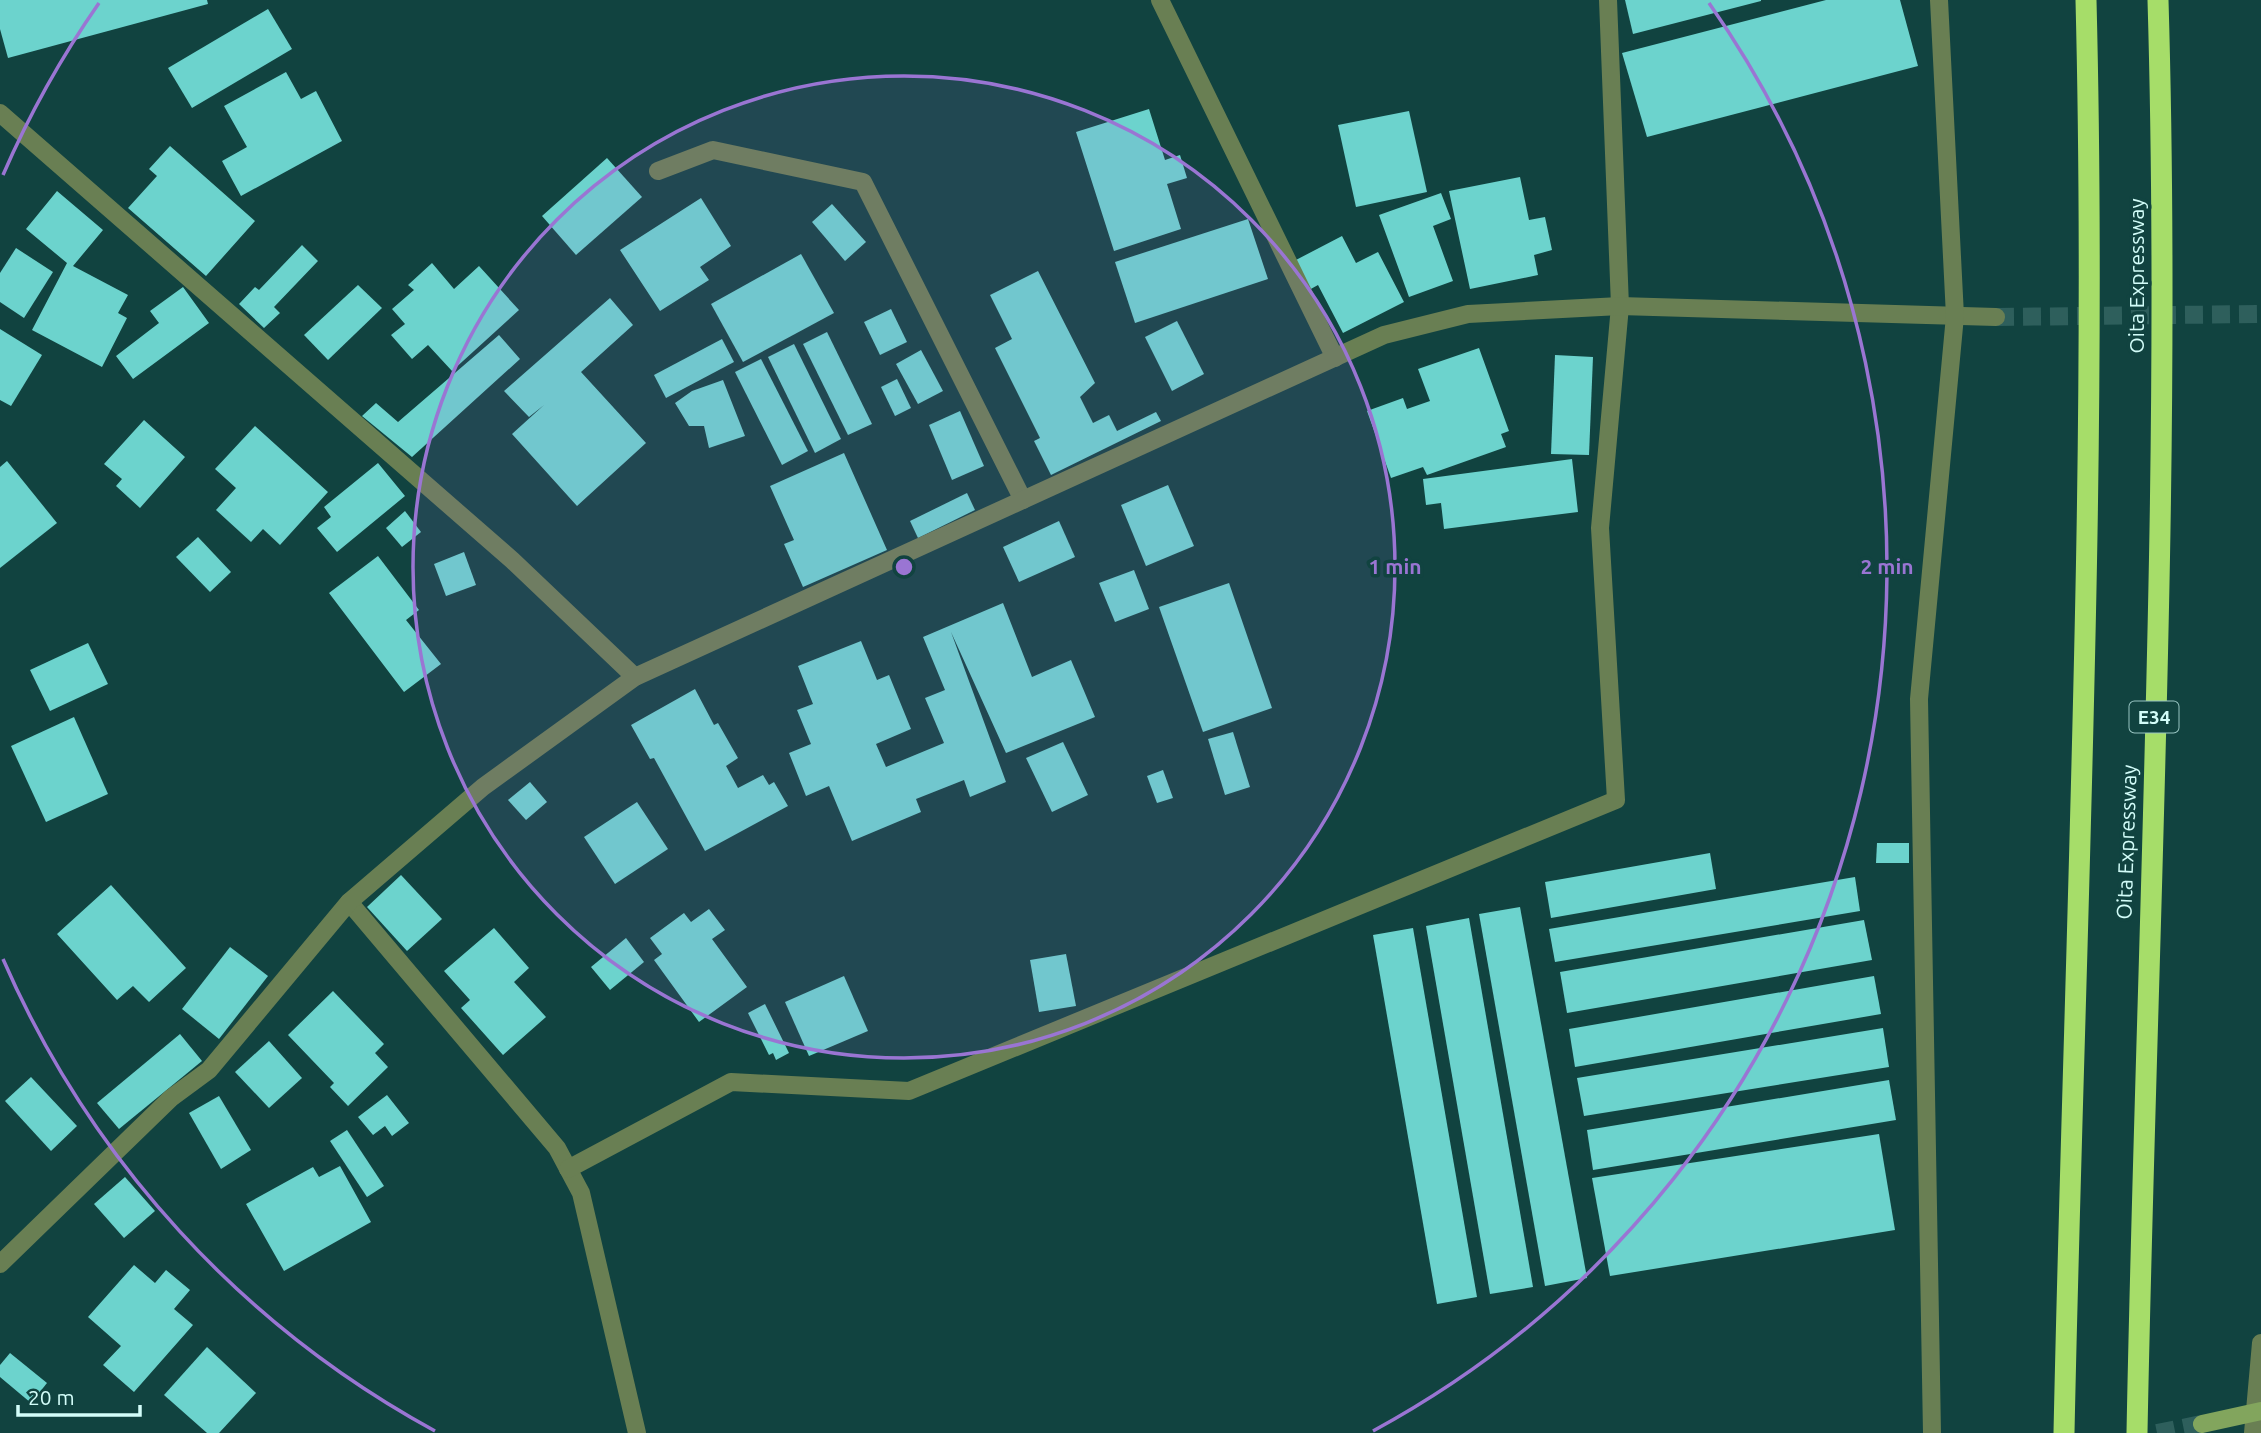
<svg xmlns="http://www.w3.org/2000/svg" width="2261" height="1433" font-family="Ubuntu,sans-serif">
  <rect width="100%" height="100%" fill="#114340"/>
  <!-- building -->
  <g fill="#6cd3cd">
    <polygon points="0,0 207,0 208,4 8,58 0,29"/>
    <polygon points="1625,0 1761,0 1761,1 1633,34"/>
    <polygon points="1826,0 1900,0 1918,66 1647,137 1622,53"/>
    <polygon points="268,9 292,49 192,108 168,68"/>
    <polygon points="286,72 301,99 316,91 342,141 241,196 222,161 247,147 224,106"/>
    <polygon points="1149,109 1165,160 1180,155 1187,178 1167,184 1181,229 1114,251 1076,132"/>
    <polygon points="1409,111 1427,192 1356,207 1338,125"/>
    <polygon points="170,146 255,221 206,276 128,208 157,176 149,169"/>
    <polygon points="607,158 642,197 576,255 542,216"/>
    <polygon points="1520,177 1529,220 1545,217 1552,250 1534,255 1538,275 1470,289 1449,191"/>
    <polygon points="57,191 103,230 73,266 128,295 118,313 127,318 102,367 32,330 67,263 26,229"/>
    <polygon points="1441,193 1451,219 1433,226 1453,281 1409,297 1379,215"/>
    <polygon points="701,198 731,246 700,267 709,280 660,311 620,250"/>
    <polygon points="832,204 866,242 845,261 812,222"/>
    <polygon points="1248,219 1268,279 1135,323 1115,262"/>
    <polygon points="1342,236 1356,263 1378,252 1404,302 1343,333 1318,285 1309,290 1294,261"/>
    <polygon points="302,245 318,261 274,307 280,313 264,328 239,304 255,287 259,290"/>
    <polygon points="16,248 53,272 24,318 0,302 0,273"/>
    <polygon points="801,254 834,313 743,362 711,304"/>
    <polygon points="432,263 454,289 479,266 519,310 452,371 428,345 412,359 391,335 405,324 392,309 414,290 408,285"/>
    <polygon points="1038,271 1095,383 1080,397 1093,423 1109,415 1117,431 1156,412 1161,421 1051,475 1034,441 1040,438 995,348 1012,339 990,295"/>
    <polygon points="358,285 382,308 328,360 304,335"/>
    <polygon points="183,287 209,323 133,379 116,356 159,323 150,311"/>
    <polygon points="610,298 633,325 581,372 646,443 577,506 512,434 544,405 529,417 504,391"/>
    <polygon points="891,309 907,342 880,355 864,322"/>
    <polygon points="1177,321 1204,374 1172,391 1145,337"/>
    <polygon points="0,329 42,355 11,406 0,400"/>
    <polygon points="827,332 872,424 848,435 803,344"/>
    <polygon points="499,335 520,359 412,457 362,416 376,403 398,422"/>
    <polygon points="722,339 734,362 666,398 654,375"/>
    <polygon points="794,344 841,439 815,453 768,357"/>
    <polygon points="1479,348 1509,431 1501,434 1506,447 1427,475 1423,467 1391,478 1367,411 1403,398 1407,409 1430,401 1418,369"/>
    <polygon points="921,350 943,391 918,404 896,364"/>
    <polygon points="1555,355 1593,357 1589,455 1551,454"/>
    <polygon points="761,359 808,451 782,465 735,372"/>
    <polygon points="897,379 911,408 895,416 881,387"/>
    <polygon points="723,380 745,436 709,448 704,426 689,426 675,403 692,391"/>
    <polygon points="960,411 984,466 952,480 929,425"/>
    <polygon points="144,420 185,457 140,508 116,486 122,479 104,464"/>
    <polygon points="255,426 328,492 280,545 263,529 251,542 216,510 236,488 215,469"/>
    <polygon points="844,453 887,550 803,587 784,544 794,540 770,486"/>
    <polygon points="1572,459 1578,512 1444,529 1441,503 1426,505 1423,479"/>
    <polygon points="7,461 57,523 0,568 0,467"/>
    <polygon points="378,463 405,496 337,552 317,528 331,517 324,507"/>
    <polygon points="1168,485 1194,546 1146,566 1121,505"/>
    <polygon points="967,493 975,510 918,538 910,521"/>
    <polygon points="405,511 421,532 402,547 386,528"/>
    <polygon points="1059,521 1075,557 1019,582 1003,547"/>
    <polygon points="198,537 231,572 210,592 176,557"/>
    <polygon points="464,552 476,585 446,596 434,564"/>
    <polygon points="378,556 419,610 406,620 441,664 404,692 329,593"/>
    <polygon points="1134,570 1149,609 1115,622 1099,583"/>
    <polygon points="1229,583 1272,708 1203,732 1159,607"/>
    <polygon points="1003,603 1032,677 1071,660 1095,717 1006,753 951,632 1006,782 970,797 964,780 916,799 921,812 852,841 829,786 806,796 789,753 811,744 797,710 813,704 798,666 861,641 877,680 889,675 911,729 876,744 886,767 944,743 925,698 945,690 923,637"/>
    <polygon points="88,643 108,684 50,711 30,670"/>
    <polygon points="695,689 714,725 718,723 738,758 726,766 738,788 763,775 769,785 774,782 788,806 705,851 654,758 650,759 631,725"/>
    <polygon points="74,717 108,794 46,822 11,746"/>
    <polygon points="1233,732 1250,787 1225,795 1208,739"/>
    <polygon points="1063,742 1088,795 1052,812 1026,758"/>
    <polygon points="1163,770 1173,798 1157,803 1147,776"/>
    <polygon points="530,782 547,802 526,820 508,800"/>
    <polygon points="637,802 668,849 615,884 584,837"/>
    <polygon points="1877,843 1909,843 1909,863 1876,863"/>
    <polygon points="1710,853 1716,889 1551,918 1545,882"/>
    <polygon points="401,875 442,919 407,951 367,907"/>
    <polygon points="1855,877 1860,911 1555,962 1549,929"/>
    <polygon points="111,885 186,968 149,1002 133,986 117,1000 57,934"/>
    <polygon points="1520,907 1587,1278 1545,1286 1479,914"/>
    <polygon points="709,909 725,930 712,939 747,987 699,1022 654,960 662,954 650,938 684,913 691,922"/>
    <polygon points="1469,918 1533,1287 1490,1294 1426,926"/>
    <polygon points="1864,920 1872,960 1567,1013 1560,972"/>
    <polygon points="494,928 529,968 514,982 546,1017 503,1055 461,1008 470,1000 444,971"/>
    <polygon points="1413,928 1477,1297 1437,1304 1373,935"/>
    <polygon points="626,938 644,962 610,990 591,967"/>
    <polygon points="230,947 268,976 219,1039 182,1009"/>
    <polygon points="1066,954 1076,1006 1039,1012 1030,960"/>
    <polygon points="844,976 868,1031 809,1056 785,1002"/>
    <polygon points="1874,976 1881,1014 1575,1067 1569,1029"/>
    <polygon points="333,991 384,1044 375,1053 388,1067 348,1106 330,1087 334,1083 288,1035"/>
    <polygon points="765,1004 789,1053 776,1060 773,1053 769,1055 748,1013"/>
    <polygon points="1883,1028 1889,1067 1584,1116 1577,1078"/>
    <polygon points="180,1034 202,1061 119,1129 97,1103"/>
    <polygon points="269,1041 302,1078 269,1108 235,1072"/>
    <polygon points="31,1077 77,1126 51,1151 5,1101"/>
    <polygon points="1889,1080 1896,1120 1593,1170 1587,1130"/>
    <polygon points="387,1095 409,1123 392,1136 385,1126 373,1135 358,1117"/>
    <polygon points="219,1096 251,1150 221,1169 189,1113"/>
    <polygon points="347,1130 384,1186 367,1197 330,1141"/>
    <polygon points="1879,1134 1895,1230 1610,1276 1592,1178"/>
    <polygon points="340,1166 371,1222 284,1271 246,1204 313,1167 319,1177"/>
    <polygon points="125,1177 155,1211 124,1238 94,1204"/>
    <polygon points="134,1265 155,1283 166,1270 190,1290 174,1309 193,1325 134,1392 103,1365 121,1346 88,1317"/>
    <polygon points="207,1347 256,1393 219,1433 207,1433 164,1395"/>
    <polygon points="10,1353 47,1383 31,1403 0,1377 0,1365"/>
  </g>
  <g fill="none" stroke-linecap="round" stroke-linejoin="round">
    <!-- street-tunnel -->
    <polyline stroke="#2e5f5c" stroke-width="18" stroke-dasharray="18 9" stroke-linecap="butt" points="1996,317 2261,314"/>
    <!-- secondary-tunnel -->
    <polyline stroke="#2e5f5c" stroke-width="18" stroke-dasharray="18 9" stroke-linecap="butt" points="2157,1433 2202,1424"/>
    <!-- street -->
    <g stroke="#697f53" stroke-width="18">
      <polyline points="1160,0 1335,358"/>
      <polyline points="0,113 512,560 635,677"/>
      <polyline points="658,171 713,150 863,182 1023,500"/>
      <polyline points="349,902 557,1148 581,1193 637,1433"/>
      <polyline points="568,1169 731,1082 909,1091 1616,800 1600,528 1620,306 1608,0"/>
      <polyline points="0,1264 171,1098 209,1070 349,902 483,787 635,677 1384,335 1468,314 1620,306 1996,317"/>
      <polyline points="1932,1433 1919,699 1955,316 1939,0"/>
      <polyline points="2253,1433 2261,1343"/>
    </g>
    <!-- secondary -->
    <polyline stroke="#82a55d" stroke-width="18" points="2202,1424 2261,1411"/>
    <!-- highway -->
    <g stroke="#a6dd69" stroke-width="21">
      <path d="M2064 1433C2074 956 2098 478 2086 0"/>
      <path d="M2137 1433C2146 956 2172 477 2158 0"/>
    </g>
  </g>
  <!-- distance rings -->
  <circle cx="904" cy="567" r="491" fill="#9a75d3" fill-opacity=".12"/>
  <g fill="none" stroke="#9a75d3" stroke-width="3.5">
    <circle cx="904" cy="567" r="491"/>
    <path d="M435 1431A983 983 0 0 1 3 959M3 175A983 983 0 0 1 99 3M1709 3A983 983 0 0 1 1373 1431"/>
  </g>
  <g text-anchor="middle" dominant-baseline="central" stroke-width="7" stroke-linejoin="round" paint-order="stroke">
    <!-- shield labels -->
    <rect fill="#114340" stroke="#99c5c2" stroke-width="2" x="2129.5" y="701.5" width="49" height="31" rx="5"/>
    <g font-size="19" font-weight="bold" fill="#d3fdf9">
      <text x="2154" y="717">E34</text>
    </g>
    <!-- street labels -->
    <g font-size="21" fill="#d3fdf9" stroke="#114340">
      <text transform="translate(2136 276) rotate(-90)">Oita Expressway</text>
      <text transform="translate(2126 842) rotate(-88)">Oita Expressway</text>
    </g>
  </g>
  <circle cx="904" cy="567" r="10" fill="#9a75d3" stroke="#114340" stroke-width="3.5"/>
  <g font-size="21" text-anchor="middle" font-weight="bold" fill="#9a75d3" stroke="#114340" stroke-width="7" stroke-linejoin="round" paint-order="stroke">
    <text x="1395" y="574">1 min</text>
    <text x="1887" y="574">2 min</text>
  </g>
  <!-- scale -->
  <path d="M18 1405v10h122v-10" fill="none" stroke="#d3fdf9" stroke-width="3.5"/>
  <text x="28" y="1405" font-size="21" fill="#d3fdf9" stroke="#114340" stroke-width="5" paint-order="stroke">20 m</text>
</svg>
